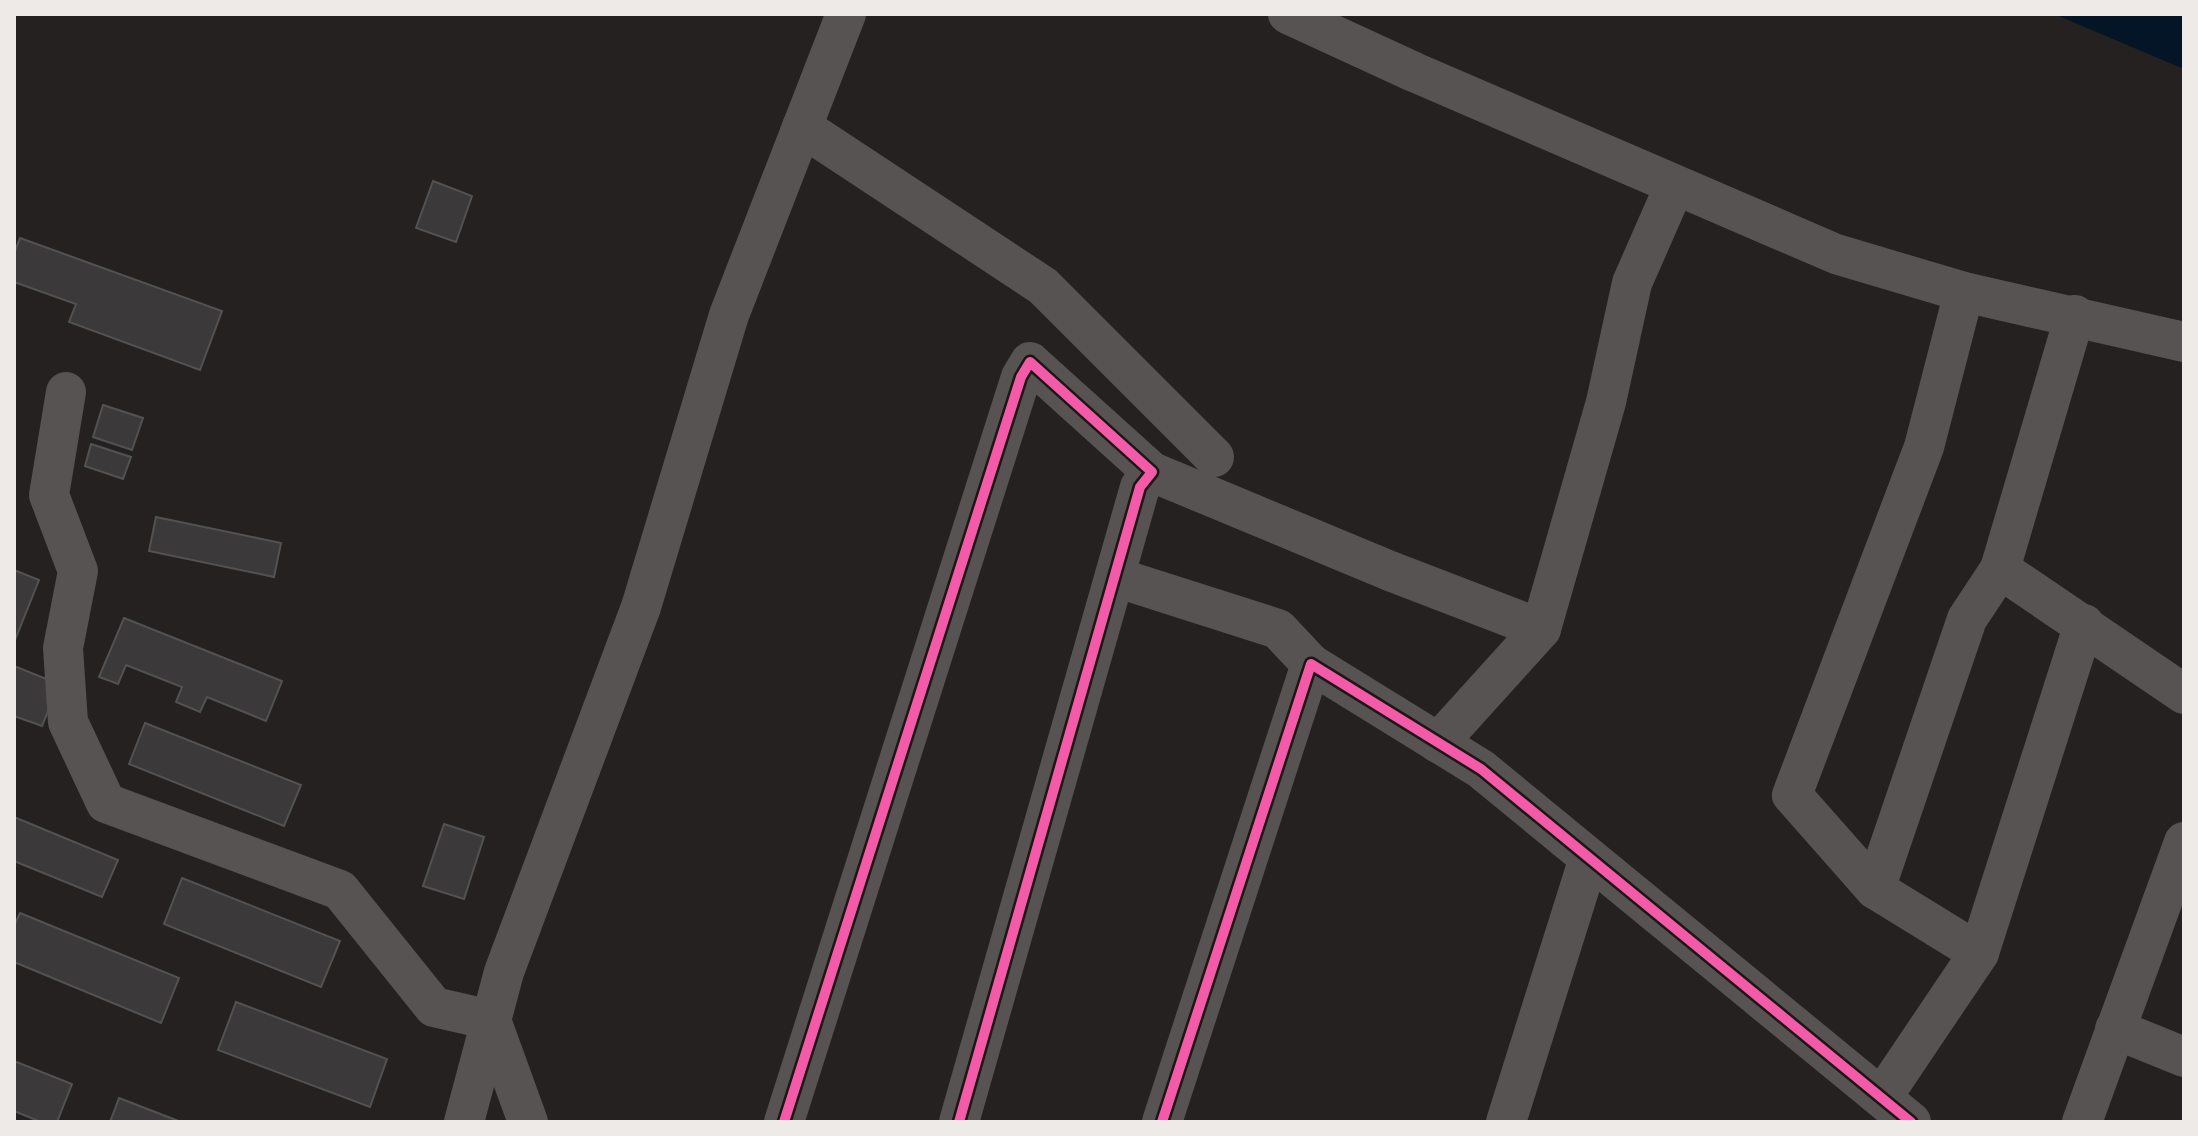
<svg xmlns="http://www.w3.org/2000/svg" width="2198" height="1136" font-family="Quicksand,sans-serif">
  <rect width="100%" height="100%" fill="#242120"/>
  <!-- water -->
  <polygon fill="#031526" points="2054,14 2184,14 2184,69"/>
  <!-- building -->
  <g fill="#3b393a" stroke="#535253" stroke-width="2">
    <polygon points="433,181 472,196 456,242 416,228"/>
    <polygon points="20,238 222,311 200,370 69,322 76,304 14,282 14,254"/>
    <polygon points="103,405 143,418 132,450 93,437"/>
    <polygon points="91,444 131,457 123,479 85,466"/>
    <polygon points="156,517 281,543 274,577 149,551"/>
    <polygon points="14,570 39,580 15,640 14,640"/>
    <polygon points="124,618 282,681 266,721 207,697 200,712 176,702 182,687 126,665 118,684 99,677"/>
    <polygon points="14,666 59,684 42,726 14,716"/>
    <polygon points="145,723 301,785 284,826 129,764"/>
    <polygon points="14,817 118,860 102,897 14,861"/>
    <polygon points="444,824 484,837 464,899 423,886"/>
    <polygon points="182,878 340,941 321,987 164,924"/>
    <polygon points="20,913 179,978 161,1023 14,962 14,926"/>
    <polygon points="236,1002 387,1059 370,1107 218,1050"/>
    <polygon points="14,1061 72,1084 57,1122 41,1122 14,1111"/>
    <polygon points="119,1098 181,1122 110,1122"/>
  </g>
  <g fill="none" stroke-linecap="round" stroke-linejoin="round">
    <!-- minor -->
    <g stroke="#565352" stroke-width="40">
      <polyline points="1288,14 1414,72 1836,254 1964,292 2184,342"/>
      <polyline points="802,127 1043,286 1214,457"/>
      <polyline points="2075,315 2000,569 2184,694"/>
      <polyline points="66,392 49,495 78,571 63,648 68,722 106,803 340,890 434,1007 491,1020 528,1122"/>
      <polyline points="1152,472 1390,571 1541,629"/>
      <polyline points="1115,577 1278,629 1311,664"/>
      <polyline points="1438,743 1541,629 1606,402 1632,283 1675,185"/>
      <polyline points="1875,889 1792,795 1924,447 1964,292"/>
      <polyline points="1979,953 1875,889 1967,619 2000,569"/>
      <polyline points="2115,1029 2184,1057"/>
      <polyline points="1882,1097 1979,953 2084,624"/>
      <polyline points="464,1122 504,972 641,607 729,315 846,14"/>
      <polyline points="784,1122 1021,377 1030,362 1152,472 1140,487 959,1122"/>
      <polyline points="1162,1122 1311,664 1481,769 1911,1122"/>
      <polyline points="1506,1122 1589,858"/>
      <polyline points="2082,1122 2184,842"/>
    </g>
    <defs>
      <g id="cycleway">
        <polyline points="784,1122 1021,377 1030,362 1152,472 1140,487 959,1122"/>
        <polyline points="1162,1122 1311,664 1481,769 1911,1122"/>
      </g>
    </defs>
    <!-- cycleway casing -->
    <use href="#cycleway" stroke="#1d1714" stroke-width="15"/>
    <!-- cycleway -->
    <use href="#cycleway" stroke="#f35aa7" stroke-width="10"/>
  </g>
  <!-- border -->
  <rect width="2198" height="1136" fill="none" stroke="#eeeae8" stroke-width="32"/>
</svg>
